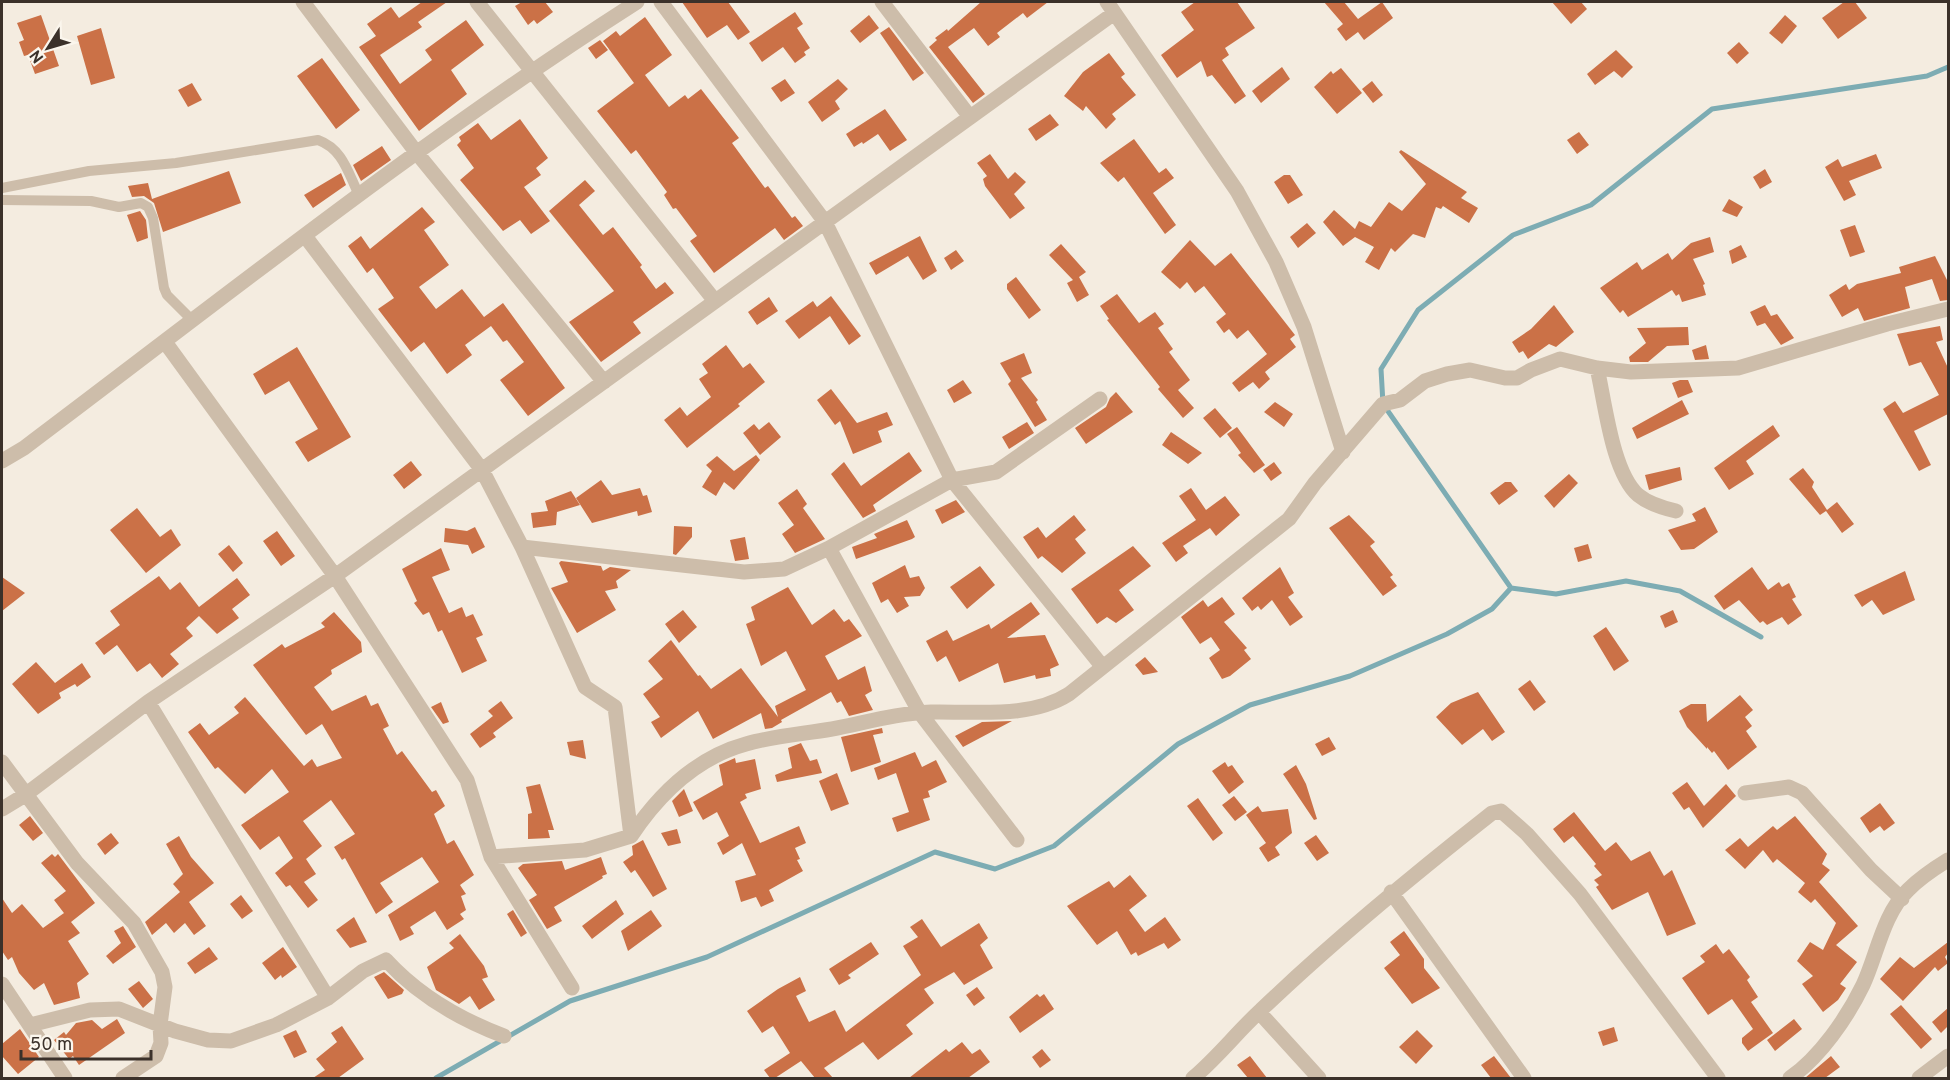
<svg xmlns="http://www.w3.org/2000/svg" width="1950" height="1080" font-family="Overpass,sans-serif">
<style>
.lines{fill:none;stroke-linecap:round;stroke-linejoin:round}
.stream{stroke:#7dacb3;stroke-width:5}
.building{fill:#cb7147}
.lane{stroke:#cdbdaa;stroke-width:10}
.street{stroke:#cdbdaa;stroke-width:15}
</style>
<rect width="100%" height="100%" fill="#f4ece0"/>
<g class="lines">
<path class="stream" d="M1511,588L1556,594L1626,581L1680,591L1761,637
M436,1078L570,1001L707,957L935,852L995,869L1054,846L1178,744L1250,705L1350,676L1447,634L1492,609L1511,588L1383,404L1381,369L1418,310L1513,235L1591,205L1712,109L1927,76L1948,67"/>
</g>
<path class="building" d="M422,2H447L418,22L422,27L380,55L400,84L432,60L425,50L466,20L484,45L451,70L467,94L419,131L359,47L376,36L367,24L391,7L399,18Z
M522,2H545L553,12L537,24L534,20L528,25L515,6Z
M682,2H728L750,32L738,40L727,25L707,38Z
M981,2H1048L1027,18L1023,13L997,33L1000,37L988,46L974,28L948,47L985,94L973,103L929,47L937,40L935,38L947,29L948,31Z
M1195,2H1237L1255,28L1225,48L1229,55L1222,60L1246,96L1235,104L1212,75L1207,77L1201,61L1177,78L1161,55L1194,30L1181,12Z
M1324,2H1344L1358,19L1382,2L1393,18L1364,40L1358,32L1346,41L1337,29L1343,24Z
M1552,2H1581L1587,9L1571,24Z
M1844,2H1855L1867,18L1838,39L1822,18Z
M795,12L803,24L797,28L810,48L804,52L806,55L795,63L783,47L762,62L749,43Z
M41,15L59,66L35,74L28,55L24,56L19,42L24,40L17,23Z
M869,15L879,28L860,43L850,31Z
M1785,15L1797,26L1782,44L1769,33Z
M645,17L672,55L645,75L669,107L685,95L688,99L701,89L739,138L732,143L765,188L768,186L792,218L795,216L803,226L784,240L775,228L714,273L690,241L697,236L676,208L673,209L664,195L667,192L636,150L631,154L597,111L634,83L603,41L616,31L620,36Z
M889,27L924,73L913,81L880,33Z
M101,28L115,78L91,85L77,36Z
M600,40L608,50L596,59L588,48Z
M1739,42L1749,53L1737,64L1727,53Z
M1616,50L1633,67L1622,78L1614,71L1595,85L1587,74Z
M1109,53L1125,74L1121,77L1136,95L1112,114L1116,119L1106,129L1086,106L1083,111L1064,96L1083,72Z
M322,58L360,110L336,129L297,76Z
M1282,67L1290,79L1261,103L1252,91Z
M1341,68L1362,93L1337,114L1314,87L1331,71L1333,74Z
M785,79L795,93L781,102L771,88Z
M838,79L848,89L835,101L840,109L822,122L808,102Z
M1372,81L1383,95L1373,103L1362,89Z
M192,83L202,100L188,107L178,90Z
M885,109L907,140L890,151L878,134L863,144L862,142L854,147L846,134Z
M1050,114L1059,125L1036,141L1028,129Z
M520,119L548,158L536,168L541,175L524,187L550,221L531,234L520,220L503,231L460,180L474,168L457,145L461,141L459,137L478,123L491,140Z
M1579,132L1589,145L1577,154L1567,140Z
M1134,139L1159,173L1166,168L1174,178L1153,193L1176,225L1165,234L1124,177L1118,182L1100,163Z
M382,146L391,160L361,181L353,165Z
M1401,150L1467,192L1461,198L1478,208L1469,223L1443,206L1441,209L1436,207L1425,238L1413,234L1395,252L1391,248L1379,270L1365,262L1374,247L1355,237L1343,246L1323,222L1334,210L1355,229L1359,221L1371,227L1389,202L1402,211L1426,184L1399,152Z
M990,154L1008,179L1015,172L1026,182L1014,194L1025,208L1010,219L985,186L983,179L987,176L977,163Z
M1876,154L1882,168L1849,181L1856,195L1844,201L1825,167L1838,159L1842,167Z
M1765,169L1772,182L1760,189L1753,177Z
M229,171L241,203L163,232L154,203L144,196L132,197L128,186L148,183L152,199Z
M341,173L346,185L313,208L304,195Z
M1284,175H1290L1303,195L1288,204L1274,182Z
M585,180L595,191L579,205L603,235L613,227L642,265L640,267L656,289L665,282L674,293L633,322L641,333L601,362L569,322L614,291L549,211Z
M1729,199L1743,207L1737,217L1722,211Z
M422,207L435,222L424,230L449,265L419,287L436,309L462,289L484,317L503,303L565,388L528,416L500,380L524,362L507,340L503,342L491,326L465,345L472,355L447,374L424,342L411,352L378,309L394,298L373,268L367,273L348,246L361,236L370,249Z
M140,211L146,220L148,238L137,242L127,215Z
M1307,223L1316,233L1298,248L1290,237Z
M1855,225L1865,252L1850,257L1840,230Z
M920,236L937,271L923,280L908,256L876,275L869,263Z
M1710,237L1714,252L1693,259L1705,284L1703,285L1706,295L1682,302L1679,294L1676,296L1672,290L1628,317L1623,310L1620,313L1600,288L1637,262L1642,270L1668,253L1672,260L1691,243Z
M1190,240L1215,266L1231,253L1295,335L1290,339L1296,347L1265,372L1270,379L1259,389L1253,382L1239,392L1232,383L1267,354L1248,330L1237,339L1229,329L1224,333L1216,322L1226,314L1204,286L1195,293L1187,282L1180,289L1161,272Z
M1061,244L1086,272L1079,277L1089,295L1077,302L1067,283L1073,280L1049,255Z
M1741,245L1747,257L1732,264L1729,251Z
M956,250L964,261L951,270L944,258Z
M1935,256L1948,282V300L1940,301L1932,279L1905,287L1910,308L1864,321L1858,308L1842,317L1829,295L1846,284L1849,290L1857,284L1901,273L1899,267Z
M1016,277L1041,310L1029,319L1007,289V284Z
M1117,294L1139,323L1155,312L1164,324L1158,328L1173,349L1169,352L1190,380L1178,390L1194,408L1183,418L1158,389L1160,387L1107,320L1109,319L1100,306Z
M831,296L861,336L849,345L830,316L799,339L785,321L813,301L817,307Z
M769,297L778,311L757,325L748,312Z
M1554,305L1574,332L1556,347L1549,344L1528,359L1523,351L1519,353L1512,342L1531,329Z
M1765,305L1771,316L1777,314L1794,338L1781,345L1765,323L1757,326L1750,312Z
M1940,326L1943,340L1936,342L1948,368V414L1914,431L1931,465L1919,471L1883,409L1895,401L1903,413L1939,395L1921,362L1909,366L1897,334Z
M1688,327L1689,345L1667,346L1648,362H1630L1629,357L1646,343L1637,328Z
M726,345L743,368L750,363L765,382L738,404L740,406L687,448L664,420L680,407L687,416L711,397L699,379L708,373L702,364Z
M1706,345L1709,359L1695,360L1692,350Z
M297,347L351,437L308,462L295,442L318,429L289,381L265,395L253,374Z
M1024,353L1032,373L1021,378L1038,400L1036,402L1047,420L1035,427L1008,384L1011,381L1000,363Z
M963,380L972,393L954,403L947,390Z
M1680,380H1688L1693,392L1678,398L1672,383Z
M831,389L857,423L887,412L893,425L878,431L882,442L853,454L840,421L835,425L817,400Z
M1116,392L1133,412L1086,444L1075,428L1106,407L1110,398Z
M1682,400L1689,414L1637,439L1632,428Z
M1275,402L1293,414L1284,427L1264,412Z
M1215,408L1232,428L1220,438L1203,418Z
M769,422L781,437L760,455L743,433L754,424L759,430Z
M1027,422L1034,433L1009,449L1002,437Z
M1773,425L1780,436L1746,461L1754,474L1729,490L1714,468Z
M1237,427L1265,465L1254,473L1238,455L1241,453L1227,434Z
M1171,432L1202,453L1188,464L1162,445Z
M909,452L922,471L873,505L876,511L863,518L831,474L844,462L861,486Z
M756,455L760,460L734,490L724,482L716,496L702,487L712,471L706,465L717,456L734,471Z
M411,461L422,475L404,489L393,475Z
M1274,462L1282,473L1271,481L1263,470Z
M1680,467L1682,480L1649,490L1645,475Z
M1803,468L1814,482L1812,487L1827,510L1837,502L1854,524L1842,533L1826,511L1820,515L1789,479Z
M1569,474L1578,483L1554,508L1544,496Z
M601,480L612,495L640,488L643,496L647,495L652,512L638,516L637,511L592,523L576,498Z
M1505,482H1511L1518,491L1499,505L1490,493Z
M1191,488L1206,510L1225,496L1240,515L1216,536L1210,528L1183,546L1188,553L1176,562L1162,543L1196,520L1179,496Z
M797,489L807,504L803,508L825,539L795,553L782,534L794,525L778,503Z
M571,491L580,505L557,512L556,525L533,528L531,513L548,511L545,501Z
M956,500L965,512L942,524L935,510Z
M1705,507L1718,532L1694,549L1681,550L1668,530L1696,521L1692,514Z
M137,508L160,537L171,529L181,545L146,573L110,530Z
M1074,515L1086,530L1075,539L1086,553L1062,573L1042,556L1038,559L1023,537L1038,527L1046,538Z
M1349,515L1375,542L1370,546L1393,575L1390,577L1397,586L1383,596L1329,528Z
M907,520L915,537L912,539L856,559L852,547L877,538L874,534Z
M674,526L692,527V537L676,555L673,554Z
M475,527L485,547L472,554L468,545L444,542L445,528L467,531Z
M277,531L295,556L281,566L263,541Z
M745,537L749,559L735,561L730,540Z
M1588,544L1592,558L1578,562L1574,548Z
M229,545L243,563L233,572L218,554Z
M1133,546L1151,566L1119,590L1134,610L1116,623L1107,617L1097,624L1071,589Z
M441,548L450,570L432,577L449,613L462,607L466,617L473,614L483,635L476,638L487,661L462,673L442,630L438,632L429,612L423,615L414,603L417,601L402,569Z
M561,561L601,566L603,571L610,567L631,570L616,581L618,588L605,591L616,610L577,633L551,588L568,582L559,563Z
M905,565L910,578L919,576L925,588L920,596L904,597L909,606L897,613L888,599L881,603L872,583Z
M980,566L995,585L967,609L950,587Z
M1280,567L1294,593L1288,597L1303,617L1290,626L1272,600L1261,610L1258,606L1252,611L1242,598Z
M1752,567L1768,590L1779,582L1782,587L1789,583L1796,597L1792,599L1802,615L1788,625L1782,617L1767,625L1763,621L1760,623L1739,600L1724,610L1714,596Z
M1905,571L1915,600L1883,615L1872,600L1862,607L1854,595Z
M159,576L170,590L180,582L199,607L237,578L250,595L232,609L239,618L217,634L199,616L186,628L193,636L170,654L179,664L162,678L150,663L137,672L117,645L104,655L95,643L120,625L110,611Z
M2,577L25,593L2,611Z
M788,587L812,625L834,609L844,622L849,619L862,636L825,656L838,680L865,666L872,691L865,695L873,710L849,716L841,701L837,703L831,692L781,720L782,722L772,728L765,729L761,713L713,739L698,711L661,738L651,722L660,717L643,694L663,679L648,661L671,640L698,676L700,675L711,689L741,668L778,717L775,706L806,690L786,651L761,666L746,624L755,620L751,607Z
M1222,597L1235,614L1224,622L1247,648L1244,650L1251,659L1230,676L1222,679L1209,658L1220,650L1211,637L1200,644L1181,617L1203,600L1208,607Z
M1031,602L1040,614L1007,638L1045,635L1059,665L1050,669L1051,676L1036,679L1035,675L1004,683L998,663L959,682L946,656L937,662L926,641L947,630L953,641L989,624L991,629Z
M683,610L697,627L679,643L665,624Z
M1673,610L1678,622L1665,628L1660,616Z
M334,612L361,642L362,652L331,670L332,674L314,687L332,711L366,695L371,706L378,703L389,726L383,729L397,755L402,751L432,792L436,790L445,806L434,814L447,844L454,840L474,875L460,885L466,894L461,896L466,910L460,914L464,919L447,930L435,911L410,927L414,934L400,941L388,915L439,882L422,857L380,883L393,902L376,914L345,858L342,860L334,847L355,834L331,800L303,821L322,846L306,859L316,874L304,882L318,900L308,908L290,885L286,887L275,873L293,858L279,836L260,850L241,825L289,792L272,769L245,794L218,767L215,769L188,732L200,723L209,735L239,713L234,707L245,697L304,766L312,759L317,767L342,758L322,724L306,735L253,665L282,644L285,648L325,627L321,623Z
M1606,627L1629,661L1614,671L1593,636Z
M1145,657L1158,672L1143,675L1135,665Z
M36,662L55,683L82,663L91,677L77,687L75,684L59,693L61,698L38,714L12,684Z
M1530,680L1546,702L1534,711L1518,689Z
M1478,692L1505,732L1492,741L1483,729L1462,745L1436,717L1451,703Z
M1740,695L1753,710L1745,717L1752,726L1746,731L1757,747L1728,770L1714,751L1712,753L1707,747V749L1687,727L1679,711L1691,704H1706L1707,722Z
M501,701L513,718L493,733L496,737L480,748L470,734L493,716L488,711Z
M441,702L449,722L443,724L431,707Z
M1012,721L963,747L955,736L982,722Z
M882,728L883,733L873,735L881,762L851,772L841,737Z
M1329,737L1336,749L1322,756L1315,744Z
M583,740L586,759L570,755L567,742Z
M801,743L810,761L817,759L822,773L777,782L775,775L792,768L788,748Z
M915,752L922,767L936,760L947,782L928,791L930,797L923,799L930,820L897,832L892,818L909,812L896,773L878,780L874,768Z
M735,758L736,763L755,759L761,789L745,794L747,798L740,802L760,843L799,826L806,843L795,848L800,859L797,860L803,871L769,890L774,901L761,907L756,897L741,902L735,881L756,875L742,843L723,855L717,843L729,836L717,812L703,820L693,802L723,785L719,765Z
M1225,762L1228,767L1232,765L1244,782L1229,794L1212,771Z
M1296,765L1306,784L1317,819L1314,820L1283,774Z
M837,773L849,804L831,811L819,781Z
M1687,782L1704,806L1726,784L1736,796L1703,828L1689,807L1684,810L1672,793Z
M540,784L554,830H548L550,838L528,839V814L532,813L526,787Z
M684,789L693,811L679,817L672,801Z
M1234,796L1247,812L1235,821L1222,805Z
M1198,798L1223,833L1213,841L1187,806Z
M1880,803L1895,823L1884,831L1880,826L1870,833L1860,818Z
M1258,806L1262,812L1288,809L1292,833L1275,847L1280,855L1268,862L1259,848L1266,843L1246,815Z
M1574,812L1605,851L1616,842L1631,861L1650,851L1664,876L1672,870L1696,924L1667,936L1648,892L1612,910L1596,887L1599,885L1594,880L1602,875L1594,866L1596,864L1573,836L1564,843L1553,829Z
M30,816L43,833L33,841L19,825Z
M1795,816L1827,854L1822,864L1830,870L1819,882L1858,926L1836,945L1857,962L1840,984L1846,988L1838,1000L1823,1012L1802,984L1813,976L1797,961L1810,942L1823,950L1836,923L1815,899L1811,903L1798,892L1805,883L1777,859L1773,863L1763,850L1745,869L1725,850L1740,838L1748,847L1773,826L1777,830Z
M677,829L681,843L668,846L661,833Z
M111,833L119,843L105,855L97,844Z
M1316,835L1329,853L1317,861L1304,843Z
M179,836L191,857L214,883L189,902L206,926L194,935L185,923L174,933L166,923L152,935L145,922L180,892L173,884L183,874L166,844Z
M643,840L667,889L653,897L635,870L631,873L623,862L633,855L632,846Z
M52,854L55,857L58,854L95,903L71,922L80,933L68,941L89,974L77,983L80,998L54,1005L44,983L34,990L19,973L12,957L8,960L2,951V898L12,913L22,904L43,928L64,913L67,917L54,900L66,891L41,863Z
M601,857L607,874L602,876L603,878L554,907L562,921L547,929L529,900L537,895L518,868L523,864L562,861L565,870Z
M1130,875L1147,896L1129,910L1145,932L1165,917L1181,940L1168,949L1164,943L1138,956L1136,952L1131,955L1117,931L1097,945L1067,906L1109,881L1114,888Z
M241,895L253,911L242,919L230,904Z
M616,900L624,914L592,939L582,926Z
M513,910L527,933L521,937L507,914Z
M651,910L662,926L628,951L621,931Z
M354,917L367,942L350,948L336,930Z
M922,919L941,947L979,923L988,938L980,945L993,968L964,985L954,972L924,989L934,1003L906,1025L913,1034L878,1060L863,1042L824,1068L833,1078H815L801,1061L775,1078H770L764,1070L790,1053L773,1026L762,1033L747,1011L778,989L800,977L806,991L796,996L809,1022L835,1010L846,1032L921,975L903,946L918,937L910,927Z
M123,926L136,947L113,964L106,956L121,943L114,931Z
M1404,931L1424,959V968L1440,988L1412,1004L1384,968L1400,955L1390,942Z
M460,934L484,966L488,977L482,979L495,1000L479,1010L470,996L459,1004L436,990L427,967L454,948L449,943Z
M871,942L879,954L848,975L851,978L839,985L829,969Z
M1948,942V953L1945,957L1948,963L1938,971L1935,967L1903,1001L1880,979L1900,957L1914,968Z
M1716,944L1723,954L1729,949L1750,977L1747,980L1758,997L1751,1002L1773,1033L1748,1051L1742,1043V1038L1753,1029L1732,999L1708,1015L1682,978L1705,962L1700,956Z
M209,947L218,959L195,974L187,963Z
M283,947L297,967L282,978L281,975L275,980L262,963Z
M384,972L404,990L402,994L388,999L374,977Z
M139,981L153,999L143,1008L128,989Z
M977,987L985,998L974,1006L966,995Z
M1037,994L1040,997L1044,994L1054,1009L1020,1033L1009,1017Z
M1901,1005L1932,1039L1921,1049L1890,1014Z
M1948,1008V1026L1941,1033L1932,1022Z
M117,1019L125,1033L79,1065L73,1056L69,1059L54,1040L64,1032L66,1035L76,1023L92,1020L102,1029Z
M1794,1019L1802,1029L1775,1051L1767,1040Z
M342,1026L364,1059L338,1078H313L325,1070L316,1059L337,1042L331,1033Z
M1614,1027L1618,1041L1603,1046L1598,1032Z
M20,1029L39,1057L18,1074L2,1056V1044Z
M296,1030L307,1052L294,1058L283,1036Z
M1417,1030L1433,1046L1416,1064L1399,1047Z
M962,1042L972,1054L980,1049L990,1062L968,1078H909L946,1049L949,1052Z
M1042,1049L1051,1060L1040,1068L1032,1057Z
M1250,1056L1267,1078H1248L1237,1065Z
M1494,1056L1511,1078H1491L1481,1065Z
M1831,1056L1840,1067L1825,1078H1805Z"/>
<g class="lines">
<path class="lane" d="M2,188L89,171L176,163L318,140C343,149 348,173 359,195
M2,200L91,201L119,207L141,203L148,207L153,218L164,288L167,295L193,321"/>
<path class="street" d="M303,2L416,152L604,382
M477,2L715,301
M661,2L825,222L952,480L1102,666
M882,2L970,117
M1107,2L1237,191L1276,262L1304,327L1343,452
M305,236L482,470L522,547L585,687L615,707L631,836
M165,342L335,576L467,780L491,857L572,988
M1597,368C1605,402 1612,472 1638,495C1649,504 1663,508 1676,511
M2,461L24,448C226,296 424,138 637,2
M522,547L744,572L784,569L829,548L952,480L996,472L1100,399
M829,548L920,713L1017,840
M148,702L328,998
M2,762L77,863L134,923L162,972L165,987L160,1025L161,1043L156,1056L123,1078
M1745,793L1789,787L1802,793L1871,870L1902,899
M2,809L25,795L148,702L335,576L1113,14
M491,857L585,850L631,836C659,794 695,758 746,744C773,736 803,734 832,729C864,723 898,713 931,712C976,711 1030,719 1069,694L1289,519L1315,483L1383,404L1400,400L1425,381L1447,374L1470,370L1505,378H1517L1531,370L1560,359L1597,368L1631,372L1738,368L1887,324L1948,309
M1391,892L1524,1078
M2,984L65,1078
M1259,1012L1319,1078
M30,1025L90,1010L119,1009L175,1031L208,1040L231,1041L276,1025L328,998L363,971L386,960C418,995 459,1019 504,1036
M1193,1078C1218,1057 1237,1032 1261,1010C1334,940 1412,876 1492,813L1501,811L1527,834L1580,894L1718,1078
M1790,1078C1820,1057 1847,1018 1863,985C1877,955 1883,914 1908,890C1919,879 1935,868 1948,860
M1919,1078L1948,1056"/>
</g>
<rect width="1950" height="1080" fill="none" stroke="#3b312a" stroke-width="6"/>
<g transform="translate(48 48) rotate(233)" stroke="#fbf6ed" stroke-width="4.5" paint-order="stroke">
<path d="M0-4.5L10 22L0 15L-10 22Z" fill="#3b312a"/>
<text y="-9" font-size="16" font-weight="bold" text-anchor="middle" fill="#3b312a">N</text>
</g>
<path d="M21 1050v9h130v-9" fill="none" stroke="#3b312a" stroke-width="3"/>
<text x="30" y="1050" font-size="18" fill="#3b312a" stroke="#fbf6ed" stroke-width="4.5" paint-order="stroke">50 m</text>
</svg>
